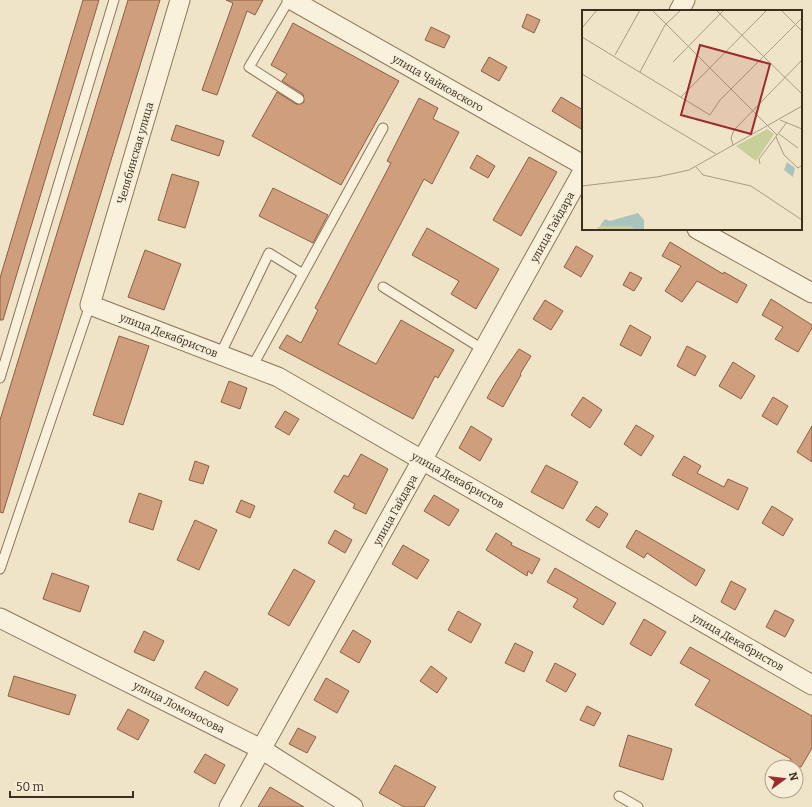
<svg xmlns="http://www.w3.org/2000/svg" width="812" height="807" font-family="Bitter,serif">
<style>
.building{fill:#cf9f7d;stroke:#8d5f41}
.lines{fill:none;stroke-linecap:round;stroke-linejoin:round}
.service-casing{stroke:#8d765c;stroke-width:11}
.minor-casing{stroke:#8d765c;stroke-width:21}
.service{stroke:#faf1dc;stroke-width:9}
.minor{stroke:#faf1dc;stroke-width:19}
.labels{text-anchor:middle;stroke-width:3;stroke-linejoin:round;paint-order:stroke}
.street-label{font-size:11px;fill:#3d2e20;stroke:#f7eed8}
.inset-road{fill:none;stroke:#a89b85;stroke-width:1}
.view{fill:#9e2a2b;fill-opacity:0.15;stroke:#9e2a2b;stroke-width:2}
.inset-edge{fill:none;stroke:#3d2e20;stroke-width:2}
</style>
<rect width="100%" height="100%" fill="#f0e4c8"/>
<path class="building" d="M83,0H99L3,320H0V278Z
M128,0H160L3,513L0,512V420Z
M226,0H263L255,15L247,11L217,95L202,90L233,3Z
M527,14L540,20L534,33L522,27Z
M293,23L399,81L341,185L252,136L277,92L296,104H301L304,102L303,94L282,81L287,74L271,65Z
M431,27L450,36L444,48L425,40Z
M489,57L507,67L499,81L481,71Z
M561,97L583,110V130L552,111Z
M419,98L438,108L433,119L459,132L432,184L424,179L338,344L376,364L401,320L454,350L438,378L435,376L413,419L279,348L287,335L301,343L318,310L315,308L391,163L387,161Z
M176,125L224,141L219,156L171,140Z
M477,155L495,166L488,178L470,168Z
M529,157L557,172L521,236L493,220Z
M172,174L199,182L185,228L158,220Z
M273,188L328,215L313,243L259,216Z
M427,228L499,269L476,309L451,294L459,281L412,255Z
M670,242L723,274L724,272L747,285L737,303L697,281L682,302L665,291L681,266L662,256Z
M576,246L593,256L581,277L564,267Z
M145,250L181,264L164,310L128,297Z
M630,272L642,278L634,291L623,285Z
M771,299L812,325V328L798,352L775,339L783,327L762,315Z
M545,300L563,311L551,330L533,319Z
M630,325L651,337L641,356L620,345Z
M119,336L149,346L123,425L93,415Z
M687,346L706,356L695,376L677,366Z
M519,349L531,356L520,374L521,375L503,407L487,398L496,382Z
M733,362L755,376L741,399L719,386Z
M229,381L247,388L240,409L221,402Z
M583,397L602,410L590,428L571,415Z
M773,397L788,406L777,425L762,416Z
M285,411L299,419L289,435L275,427Z
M636,425L654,436L641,456L624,444Z
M471,426L492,439L480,461L459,448Z
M812,426V462L797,452Z
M361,454L388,469L366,514L353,508L355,504L334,492L344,475L348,477Z
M684,456L701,466L697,473L724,487L728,479L748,488L738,510L672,475Z
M195,461L209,466L203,484L189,480Z
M546,465L578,482L563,509L531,492Z
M139,493L162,501L153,530L129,522Z
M434,495L459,510L449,526L424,511Z
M241,500L255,506L250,518L236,512Z
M596,506L608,514L599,528L586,520Z
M772,506L793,519L783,536L762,523Z
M195,520L217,530L199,570L177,560Z
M335,530L352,540L345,553L328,543Z
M636,530L705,570L696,586L647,553L644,558L626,547Z
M496,533L512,543L511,545L540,559L532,574L528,571L527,576L486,550Z
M403,545L429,560L417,579L392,564Z
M555,568L616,603L603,625L573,607L578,599L547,582Z
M294,569L315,581L289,626L268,614Z
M52,573L89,586L80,612L43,599Z
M731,581L746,589L735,610L721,602Z
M775,610L794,620L785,637L766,627Z
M458,611L481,624L471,643L448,630Z
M644,619L666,632L651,656L630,644Z
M353,630L371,641L359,663L340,652Z
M144,631L164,641L154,661L134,652Z
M515,643L533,652L524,672L505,663Z
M690,647L812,716V748L801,767H787L791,759L695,705L710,680L680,663Z
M555,663L576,674L566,692L546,681Z
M431,666L447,678L437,693L420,681Z
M205,671L238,689L228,706L195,688Z
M14,676L76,695L69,715L8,696Z
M326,678L349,691L337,713L314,700Z
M587,706L601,713L594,726L580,720Z
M128,709L149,720L138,740L117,729Z
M298,728L316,737L307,753L289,744Z
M628,735L672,749L663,780L619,766Z
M205,754L225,765L215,784L194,772Z
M395,765L436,787L424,807H404L379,793Z
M270,787L304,807H258Z"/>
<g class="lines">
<defs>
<path id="service" d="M289,0L249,67L299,99
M383,287L484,350
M220,355L269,253L303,274
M252,367L383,128
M0,378L114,0
M0,569L90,305
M619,796L638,807"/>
<path id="minor" d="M180,0L90,305L278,377L812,685
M292,0L583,165
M679,11L685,0
M697,229L812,293
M0,618L261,749L353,807
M229,807L583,171"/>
</defs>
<use href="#service" class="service-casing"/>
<use href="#minor" class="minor-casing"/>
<use href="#service" class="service"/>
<use href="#minor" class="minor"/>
</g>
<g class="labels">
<g class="street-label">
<text transform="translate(438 83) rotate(30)" y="4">улица Чайковского</text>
<text transform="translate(135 153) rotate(-74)" y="4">Челябинская улица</text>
<text transform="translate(552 227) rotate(-61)" y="4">улица Гайдара</text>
<text transform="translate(169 335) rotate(21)" y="4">улица Декабристов</text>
<text transform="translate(458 480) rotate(29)" y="4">улица Декабристов</text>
<text transform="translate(395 510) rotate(-61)" y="4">улица Гайдара</text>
<text transform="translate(738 642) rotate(30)" y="4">улица Декабристов</text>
<text transform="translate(179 707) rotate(27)" y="4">улица Ломоносова</text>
</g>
</g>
<g transform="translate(582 10)">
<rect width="220" height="220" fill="#f0e4c8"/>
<path d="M185,119L192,124L174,151L154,136ZM18,216H48L53,220H13Z" fill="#c9cf9b"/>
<path d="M205,152L213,158L211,167L202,160ZM56,203L62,210V220H53L48,216H18L23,209L28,211Z" fill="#a9c4bc"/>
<path class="inset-road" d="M70,0L195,125M134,0L220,84M199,0L220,21M0,18L15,0M0,27L128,105L138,90L220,8M33,45L58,0M91,52L142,0M58,62L83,15L99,0M0,64L134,144M99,87L185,0M198,110L220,119M197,124L216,138M194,127L202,145L216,158L219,156M151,135L149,128L152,120L220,50M178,154L177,149L205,112M114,157L121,165L169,176L220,210M0,176L75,167L107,160L220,96"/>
<path class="view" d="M118,35L188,54L169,124L99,105Z"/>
<rect width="220" height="220" class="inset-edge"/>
</g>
<g transform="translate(784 779) rotate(75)"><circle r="19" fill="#f7eed8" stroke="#ada18e"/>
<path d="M0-3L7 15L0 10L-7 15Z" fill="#9e2a2b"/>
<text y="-6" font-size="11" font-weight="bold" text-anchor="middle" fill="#3d2e20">N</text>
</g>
<path d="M10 791v6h123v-6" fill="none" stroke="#3d2e20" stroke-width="2"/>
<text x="16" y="791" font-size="12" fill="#3d2e20" stroke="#f7eed8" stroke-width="3" paint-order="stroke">50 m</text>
</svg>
